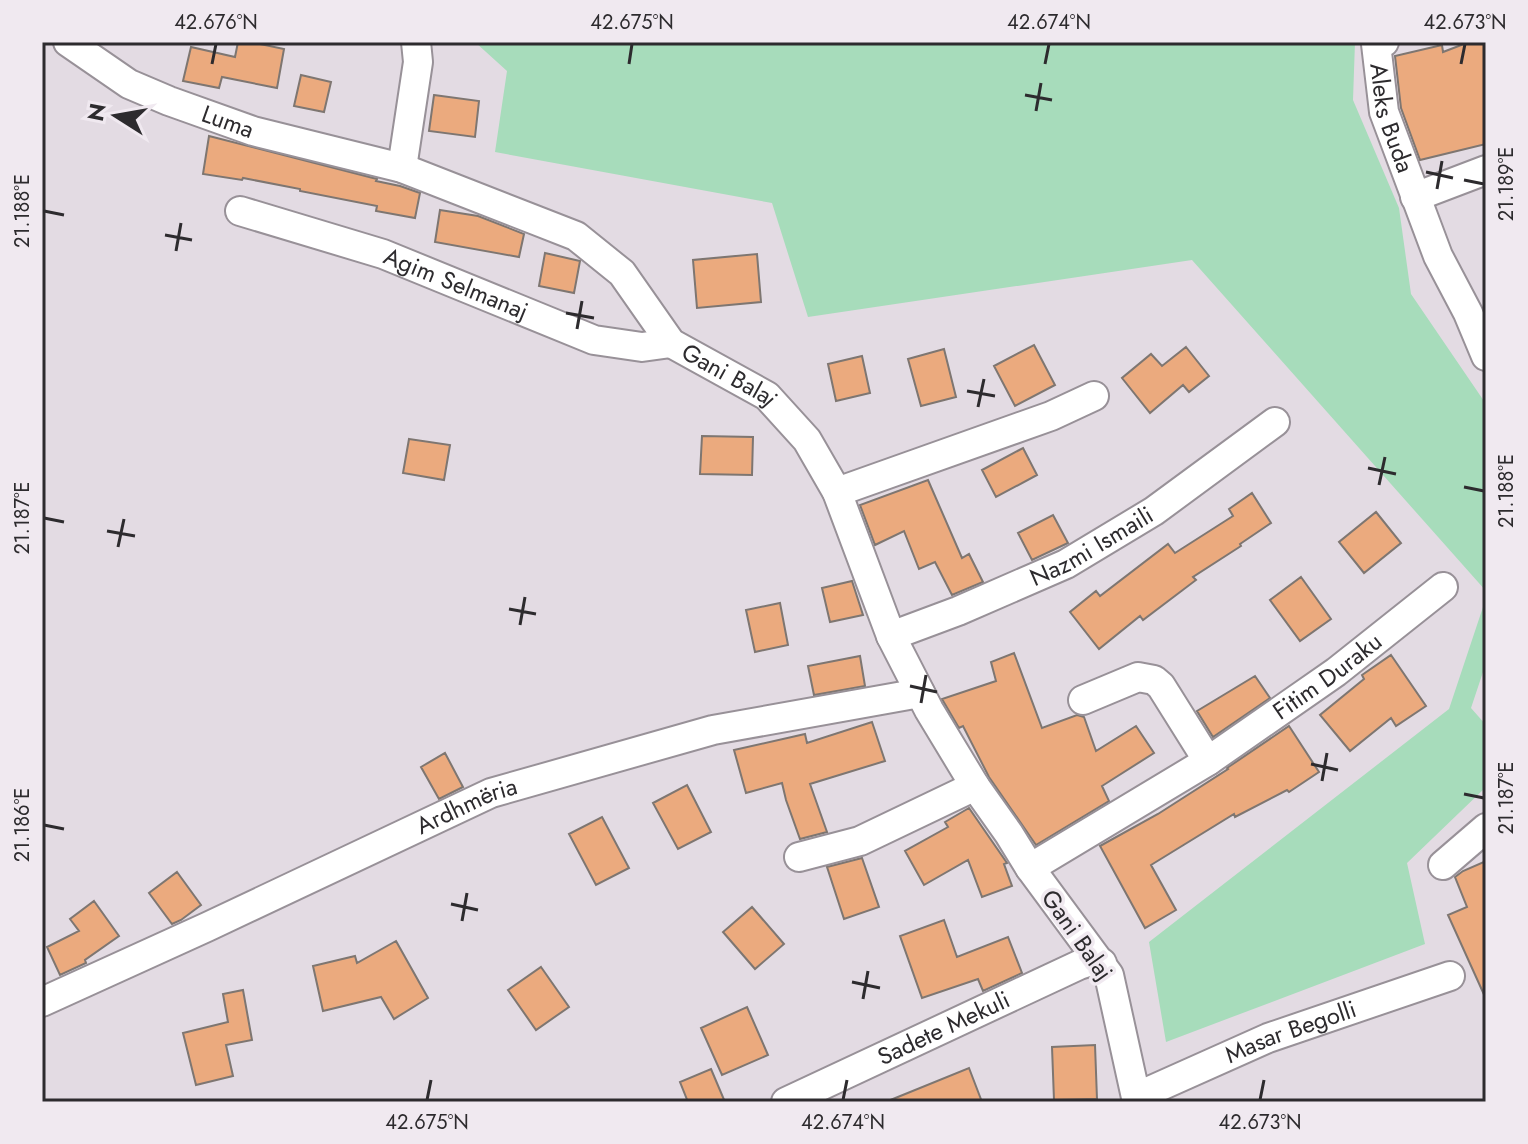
<svg xmlns="http://www.w3.org/2000/svg" width="1528" height="1144" font-family="Jost,sans-serif">
<style>
.green{fill:#a7dcbb}
.building{fill:#ebaa7e;stroke:#7e7671;stroke-width:2}
.lines{fill:none;stroke-linecap:round;stroke-linejoin:round}
.minor-casing{stroke:#989198;stroke-width:32}
.minor{stroke:#fff;stroke-width:28}
.ticks{fill:none;stroke:#2d2b2e;stroke-width:3}
.labels{text-anchor:middle;stroke-width:7;stroke-linejoin:round;paint-order:stroke}
.street-label{font-size:24px;fill:#2d2b2e;stroke:#f0e9f0}
.neatline{fill:none;stroke:#2d2b2e;stroke-width:3}
.ticks-label{font-size:20px;text-anchor:middle;fill:#2d2b2e}
</style>
<rect width="100%" height="100%" fill="#e3dbe3"/>
<path class="green" d="M475,42H1355L1353,100L1399,208L1411,294L1486,404V591L1192,260L808,317L772,203L495,152L507,71Z
M1486,598V663L1471,708L1486,725V787L1407,863L1425,944L1166,1042L1149,942L1449,709Z"/>
<path class="building" d="M238,42H250L284,49L277,88L222,77L219,88L183,81L191,47L235,57Z
M1469,42H1486V144L1420,160L1401,108L1395,56L1442,45L1443,52Z
M301,75L331,82L324,112L294,106Z
M434,95L479,101L475,137L429,131Z
M209,136L377,179L376,181L400,186L420,193L415,218L376,211L377,206L300,191V189L243,178L242,180L203,174Z
M440,210L478,216L524,234L519,257L435,242Z
M545,253L580,261L574,293L539,286Z
M757,254L761,302L697,308L693,260Z
M1034,345L1055,385L1015,406L994,366Z
M1186,347L1209,376L1189,392L1183,385L1150,413L1122,378L1151,354L1162,366Z
M944,349L956,397L921,406L908,359Z
M862,356L870,393L836,401L828,364Z
M702,436L753,437L752,475L700,474Z
M409,439L450,445L444,480L403,473Z
M1023,448L1037,475L996,497L982,470Z
M928,480L962,558L969,554L983,582L952,595L935,562L919,569L904,531L875,545L860,505Z
M1252,493L1271,523L1240,544L1241,546L1193,577L1196,580L1143,620L1140,616L1099,649L1070,612L1096,591L1100,596L1168,544L1175,553L1233,516L1229,509Z
M1376,512L1401,543L1364,573L1339,542Z
M1053,515L1068,543L1032,560L1018,533Z
M1301,577L1331,619L1300,641L1270,600Z
M852,581L863,615L830,622L822,588Z
M780,603L788,645L755,652L746,610Z
M1014,653L1042,728L1077,715L1084,717L1096,751L1136,726L1154,753L1102,786L1109,801L1036,845L989,777L963,726L959,728L942,699L996,681L991,662Z
M1391,655L1426,706L1396,726L1391,718L1350,751L1320,715L1364,679L1362,675Z
M860,656L865,686L814,695L808,666Z
M1255,676L1270,698L1213,737L1197,711Z
M872,722L885,761L810,784L827,832L800,839L786,800L782,783L746,793L734,750L805,734L807,743Z
M1289,726L1319,772L1289,792L1287,790L1235,817L1234,814L1151,865L1176,910L1145,928L1100,846L1158,814L1228,769L1227,768Z
M445,753L463,787L439,799L421,767Z
M687,785L711,832L678,849L653,803Z
M969,808L1007,863L1004,864L1012,886L982,897L968,860L924,885L905,851L948,827L945,822Z
M602,817L629,868L596,885L569,834Z
M862,858L879,907L844,919L827,867Z
M1486,861V999L1448,915L1467,907L1455,877L1463,871Z
M177,872L201,905L181,920L172,924L149,893Z
M94,901L119,936L85,960L86,963L60,975L47,947L79,931L70,919Z
M752,907L784,944L755,969L723,932Z
M944,920L957,957L1008,937L1022,973L983,991L978,979L922,998L900,936Z
M396,941L428,998L394,1019L381,997L323,1011L313,966L355,956L357,963Z
M541,967L569,1007L536,1030L508,990Z
M243,990L252,1040L226,1045L233,1076L196,1085L183,1033L228,1022L223,994Z
M747,1007L768,1055L722,1075L701,1028Z
M1095,1045L1097,1099L1054,1100L1052,1047Z
M969,1068L982,1102H888V1101Z
M711,1069L725,1102H688L680,1082Z"/>
<g class="lines">
<defs>
<g id="minor">
<path id="s1" d="M68,42L129,84L169,101L253,131L402,168L576,236L622,273L671,343L767,396L807,440L837,492L891,636L929,710L975,786L1009,834L1030,868L1109,975L1137,1102"/>
<path id="s2" d="M1384,42L1376,44L1384,112L1438,256L1468,313L1486,356"/>
<path d="M402,168L418,62L416,42"/>
<path d="M1415,197L1486,170"/>
<path id="s3" d="M240,211L383,254L594,340L642,347L671,343"/>
<path d="M837,492L1051,416L1094,396"/>
<path id="s4" d="M891,636L958,611L1066,564L1154,511L1275,422"/>
<path d="M1083,700L1138,677L1154,680L1161,686L1208,761"/>
<path d="M799,857L860,841L975,786"/>
<path d="M1443,865L1486,828"/>
<path id="s5" d="M1030,868L1208,761L1336,672L1443,587"/>
<path id="s6" d="M42,1002L207,927L491,793L713,730L920,693"/>
<path id="s7" d="M1136,1097L1268,1038L1450,976"/>
<path id="s8" d="M786,1102L1079,965L1091,961L1102,963"/>
</g>
</defs>
<use href="#minor" class="minor-casing"/>
<use href="#minor" class="minor"/>
</g>
<path class="ticks" d="M212,64L216,44M629,64L632,44M1045,64L1049,44M1461,64L1465,44M1025,95L1052,100M1036,111L1041,83M1426,172L1453,178M1464,180L1484,184M1437,189L1442,161M44,211L64,215M165,235L192,240M176,251L181,223M566,313L594,318M577,329L582,301M967,391L995,396M978,407L984,379M1368,468L1396,474M1379,485L1385,457M1464,487L1484,491M44,518L64,522M107,531L135,536M118,547L124,519M509,609L536,614M520,625L525,597M910,686L937,692M921,703L926,675M1311,764L1338,770M1322,781L1327,753M1464,794L1484,798M44,825L64,829M451,904L478,910M462,921L467,893M852,982L880,988M863,999L868,971M427,1100L431,1080M843,1100L847,1080M1260,1100L1264,1080"/>
<g class="labels">
<g class="street-label">
<text dy="8" stroke="none"><textPath href="#s2" startOffset="84">Aleks Buda</textPath></text>
<text dy="8" stroke="none"><textPath href="#s1" startOffset="180">Luma</textPath></text>
<text dy="8" stroke="none"><textPath href="#s3" startOffset="228">Agim Selmanaj</textPath></text>
<text dy="8" stroke="none"><textPath href="#s1" startOffset="758">Gani Balaj</textPath></text>
<text dy="8" stroke="none"><textPath href="#s4" startOffset="220">Nazmi Ismaili</textPath></text>
<text dy="8" stroke="none"><textPath href="#s5" startOffset="354">Fitim Duraku</textPath></text>
<text dy="8" stroke="none"><textPath href="#s6" startOffset="468">Ardhmëria</textPath></text>
<text transform="translate(1077 935) rotate(55)" y="8">Gani Balaj</text>
<text dy="8" stroke="none"><textPath href="#s8" startOffset="174">Sadete Mekuli</textPath></text>
<text dy="8" stroke="none"><textPath href="#s7" startOffset="168">Masar Begolli</textPath></text>
</g>
</g>
<rect width="1528" height="1144" fill="none" stroke="#f0e9f0" stroke-width="88"/>
<g transform="translate(116 116) rotate(281)" stroke="#f0e9f0" stroke-width="6" paint-order="stroke">
<path d="M0-6L14 30L0 20L-14 30Z" fill="#2d2b2e"/>
<text y="-12" font-size="22" font-weight="bold" text-anchor="middle" fill="#2d2b2e">N</text>
</g>
<rect x="44" y="44" width="1440" height="1056" class="neatline"/>
<g class="ticks-label">
<text x="216" y="29">42.676°N</text>
<text x="632" y="29">42.675°N</text>
<text x="1049" y="29">42.674°N</text>
<text x="1465" y="29">42.673°N</text>
<text transform="translate(1506 184) rotate(-90)" y="7">21.189°E</text>
<text transform="translate(22 211) rotate(-90)" y="7">21.188°E</text>
<text transform="translate(1506 491) rotate(-90)" y="7">21.188°E</text>
<text transform="translate(22 518) rotate(-90)" y="7">21.187°E</text>
<text transform="translate(1506 798) rotate(-90)" y="7">21.187°E</text>
<text transform="translate(22 825) rotate(-90)" y="7">21.186°E</text>
<text x="427" y="1129">42.675°N</text>
<text x="843" y="1129">42.674°N</text>
<text x="1260" y="1129">42.673°N</text>
</g>
</svg>
